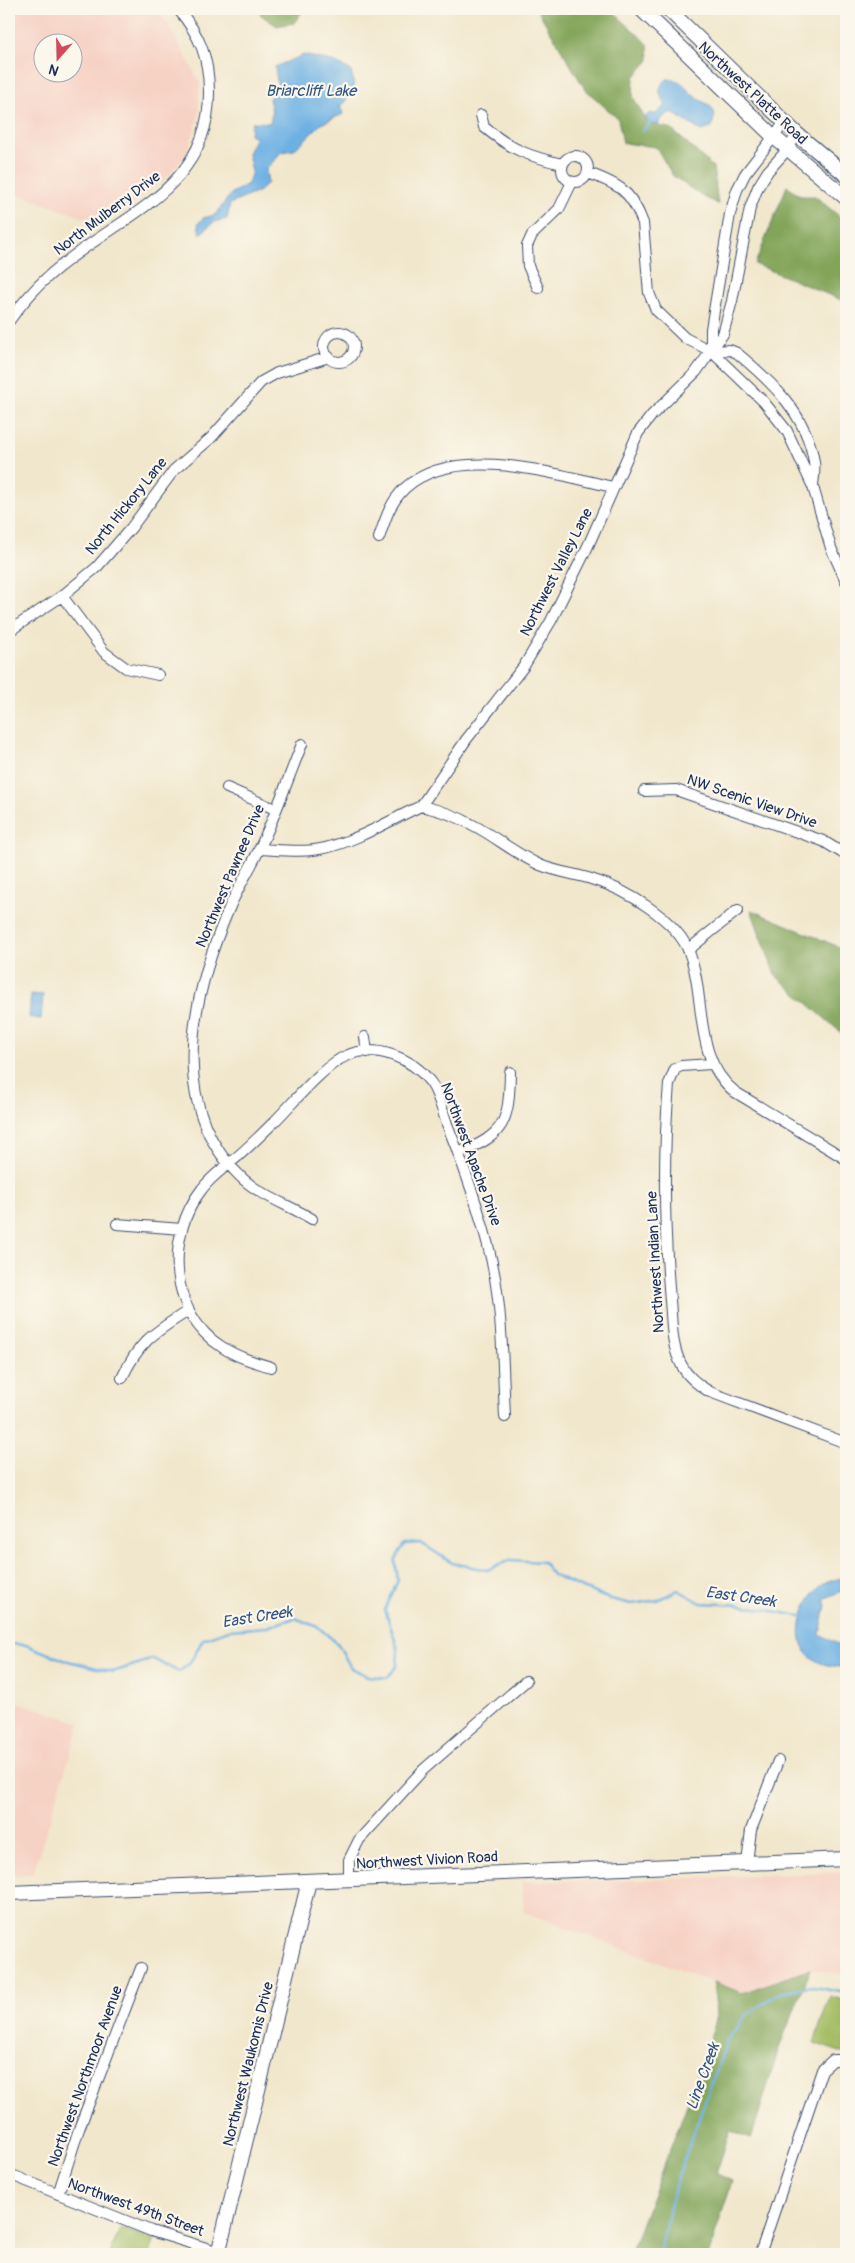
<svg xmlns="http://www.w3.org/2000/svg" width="855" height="2263" font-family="Pangolin,sans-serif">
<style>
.built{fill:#f6d2c4;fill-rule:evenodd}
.green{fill:#a4be65;stroke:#607662}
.forest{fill:#83a55a;stroke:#4f6a5c}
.water{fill:#6db1e3;stroke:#4470a0}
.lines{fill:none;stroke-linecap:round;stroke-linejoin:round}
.stream{stroke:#6db1e3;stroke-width:2.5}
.street-casing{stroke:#3b4b6e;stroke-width:12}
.secondary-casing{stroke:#3b4b6e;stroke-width:16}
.street{stroke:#fff;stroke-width:10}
.secondary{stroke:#fff;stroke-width:14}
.labels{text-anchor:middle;stroke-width:4.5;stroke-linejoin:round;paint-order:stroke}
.street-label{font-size:15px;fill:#1b2f5e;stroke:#fbf7ec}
.water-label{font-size:16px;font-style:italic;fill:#345686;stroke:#fbf7ec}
</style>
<rect width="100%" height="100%" fill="#fbf7ec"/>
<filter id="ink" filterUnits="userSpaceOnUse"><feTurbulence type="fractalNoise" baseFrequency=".02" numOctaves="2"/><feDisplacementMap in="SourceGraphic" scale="10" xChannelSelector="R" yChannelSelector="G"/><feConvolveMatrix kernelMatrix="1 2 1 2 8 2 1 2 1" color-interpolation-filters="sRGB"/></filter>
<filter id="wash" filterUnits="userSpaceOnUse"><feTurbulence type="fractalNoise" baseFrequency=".0096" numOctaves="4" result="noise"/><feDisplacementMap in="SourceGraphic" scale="20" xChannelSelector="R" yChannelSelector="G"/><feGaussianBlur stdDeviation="1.12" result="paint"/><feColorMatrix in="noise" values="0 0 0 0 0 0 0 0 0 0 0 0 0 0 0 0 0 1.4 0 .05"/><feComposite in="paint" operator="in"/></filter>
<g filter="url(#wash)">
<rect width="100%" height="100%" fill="#f1e7cc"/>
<path class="built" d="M9,9H154L167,22L200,83L198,118L187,154L164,180L134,202L95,222L9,191ZM42,42H72V72H42Z
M9,1699L80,1723L33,1874L9,1876Z
M846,1872V1975L811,1969L742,1993L524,1912L522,1882L642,1880Z"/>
<path class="green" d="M830,1996L846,2001V2054L814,2043Z
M120,2228L155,2240L149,2254H110Z"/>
<path class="forest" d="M259,9H304L294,23L277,26L261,15Z
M537,9H610L648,44L649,60L634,77L633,97L646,120L653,125L670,128L713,167L718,204L700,195L673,176L656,147L623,143L618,119L585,89Z
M787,186L801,196H815L846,222V302L755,264Z
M751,910L839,947L846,952V1037L775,975Z
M811,1969L780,2045L751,2139L730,2131L716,2174L732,2181L709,2254H630L704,2060L716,2019L714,1982L742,1993Z"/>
<path class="water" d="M303,55L332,61L350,70C357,87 354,94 340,106L343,114L321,124L294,150L281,152L266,170L268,183L258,192L230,204L227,219L214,222L200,234L198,224L203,218L215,215L232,193L248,184L252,171L248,153L256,137L250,134L252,122L270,123L272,112L269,98L278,89L275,67Z
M668,79C684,79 684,88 694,96C703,103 712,103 715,115L711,128L701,131L671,112L662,118L658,125H653L646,120V116L649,113L656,114L666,105C660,96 655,87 668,79Z
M31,994L43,995L41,1019L29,1017Z
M846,1577V1589L824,1599L826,1606L820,1634L846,1649V1669C833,1664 823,1668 810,1656C790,1640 804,1596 824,1584C830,1580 839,1579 846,1577Z"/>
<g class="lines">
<path class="stream" d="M642,131L650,123
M9,1644L26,1645L64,1660L113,1672L153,1659L179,1672L190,1663L203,1639L229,1630L267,1627L295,1618L318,1627L338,1644L351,1668L368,1676L387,1678L397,1666L398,1649L385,1610L398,1580L395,1561L404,1544L421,1543L452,1563L487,1570L510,1560L543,1562L554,1576L607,1598L631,1604L658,1600L678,1590L701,1603L740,1605L805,1617
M659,2254L677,2179L727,2041L746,2015L777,1994L808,1986L846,1993"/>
</g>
</g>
<g filter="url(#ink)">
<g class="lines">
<defs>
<path id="street" d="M481,115L484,127C512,150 528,156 562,164
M562 169a13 13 0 1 1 26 0a13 13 0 1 1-26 0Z
M588,173C618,184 631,190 643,223L649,293L656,310L685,338L711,351L764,402L787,431L813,487L831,548L846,581
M538,288L528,266L527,246L532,235L559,209L572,182
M9,321C25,299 45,277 67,261C129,212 210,185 209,92C209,58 200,35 178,9
M324 347a15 15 0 1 1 30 0a15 15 0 1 1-30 0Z
M711,351V329L730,214L737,190L745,174L785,122
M711,351L730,350L737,353C772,382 807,415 814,462C815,469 814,478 813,485
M379,538C385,520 390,502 405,488C454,443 556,474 613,487
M62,596L104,652L126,668L158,675
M9,631L62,596L97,567L131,528L174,470L211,438L261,382L277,373L329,357
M302,744C288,779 275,816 259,850C250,868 240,885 231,904C193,991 163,1106 243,1179C263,1197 289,1205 312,1219
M227,788L275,809
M644,791L676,790L823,841L846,855
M421,806L466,740L524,666L551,621L588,546L638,433L652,415L696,372L723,334L732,301L750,208L758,187L768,171L788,149L797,134
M259,849C281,850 304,853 325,848C359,840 390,820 421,806C439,810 455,815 471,824C495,836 515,854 540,865C557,872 576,874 594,880C625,889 677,920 689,952C707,999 692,1057 735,1092L846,1159
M688,950L738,910
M365,1037L367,1052
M711,1064L681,1066L675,1069L669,1084C663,1156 664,1229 670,1300C672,1321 671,1345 681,1364C687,1377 698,1385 710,1392L846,1443
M458,1153C506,1135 509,1121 510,1072
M117,1224L182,1229
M271,1367C254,1362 237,1357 222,1347C169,1314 165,1236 202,1189C210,1178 220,1171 231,1162C246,1150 261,1135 275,1121C293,1103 324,1065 346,1056C375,1043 413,1058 431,1083C439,1095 442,1110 447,1124C467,1174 490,1237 497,1291C503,1332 503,1375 505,1417
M122,1378C139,1341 154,1333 188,1311
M747,1863L751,1830L778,1761
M349,1880V1860L359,1840L423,1770L526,1681
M9,2174L151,2231L226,2254
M58,2194L79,2129L141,1968
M760,2254L822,2070L833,2060H846"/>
<path id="secondary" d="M641,9L774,137L846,198
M668,9L797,134L846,175
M9,1893L846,1859
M218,2254L309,1881"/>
</defs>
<use href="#street" class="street-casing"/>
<use href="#secondary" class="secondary-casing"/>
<use href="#street" class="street"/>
<use href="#secondary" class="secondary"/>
</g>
</g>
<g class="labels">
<g class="street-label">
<text transform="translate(753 93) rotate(43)" y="5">Northwest Platte Road</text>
<text transform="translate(107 213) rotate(-37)" y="5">North Mulberry Drive</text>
<text transform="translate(126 506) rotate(-51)" y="5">North Hickory Lane</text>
<text transform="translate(556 572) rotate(-63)" y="5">Northwest Valley Lane</text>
<text transform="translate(752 801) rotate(19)" y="5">NW Scenic View Drive</text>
<text transform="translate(230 876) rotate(-67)" y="5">Northwest Pawnee Drive</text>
<text transform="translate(471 1154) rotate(70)" y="5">Northwest Apache Drive</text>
<text transform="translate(655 1262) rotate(-93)" y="5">Northwest Indian Lane</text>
<text transform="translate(427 1860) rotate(-3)" y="5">Northwest Vivion Road</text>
<text transform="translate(248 2064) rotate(-76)" y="5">Northwest Waukomis Drive</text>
<text transform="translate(85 2076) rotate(-70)" y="5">Northwest Northmoor Avenue</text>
<text transform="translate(136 2207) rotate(20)" y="5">Northwest 49th Street</text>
</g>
<g class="water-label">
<text x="311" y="96">Briarcliff Lake</text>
<text transform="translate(741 1596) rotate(8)" y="6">East Creek</text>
<text transform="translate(257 1616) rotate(-9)" y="6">East Creek</text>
<text transform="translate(702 2076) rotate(-70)" y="6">Line Creek</text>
</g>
</g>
<rect width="855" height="2263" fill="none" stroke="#fbf7ec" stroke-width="30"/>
<g transform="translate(58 58) rotate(200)"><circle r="24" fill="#fbf7ec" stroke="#a1a7b3"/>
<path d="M0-4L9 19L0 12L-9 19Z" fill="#d1495b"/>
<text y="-8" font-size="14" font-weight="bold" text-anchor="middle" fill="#1b2f5e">N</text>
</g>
</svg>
